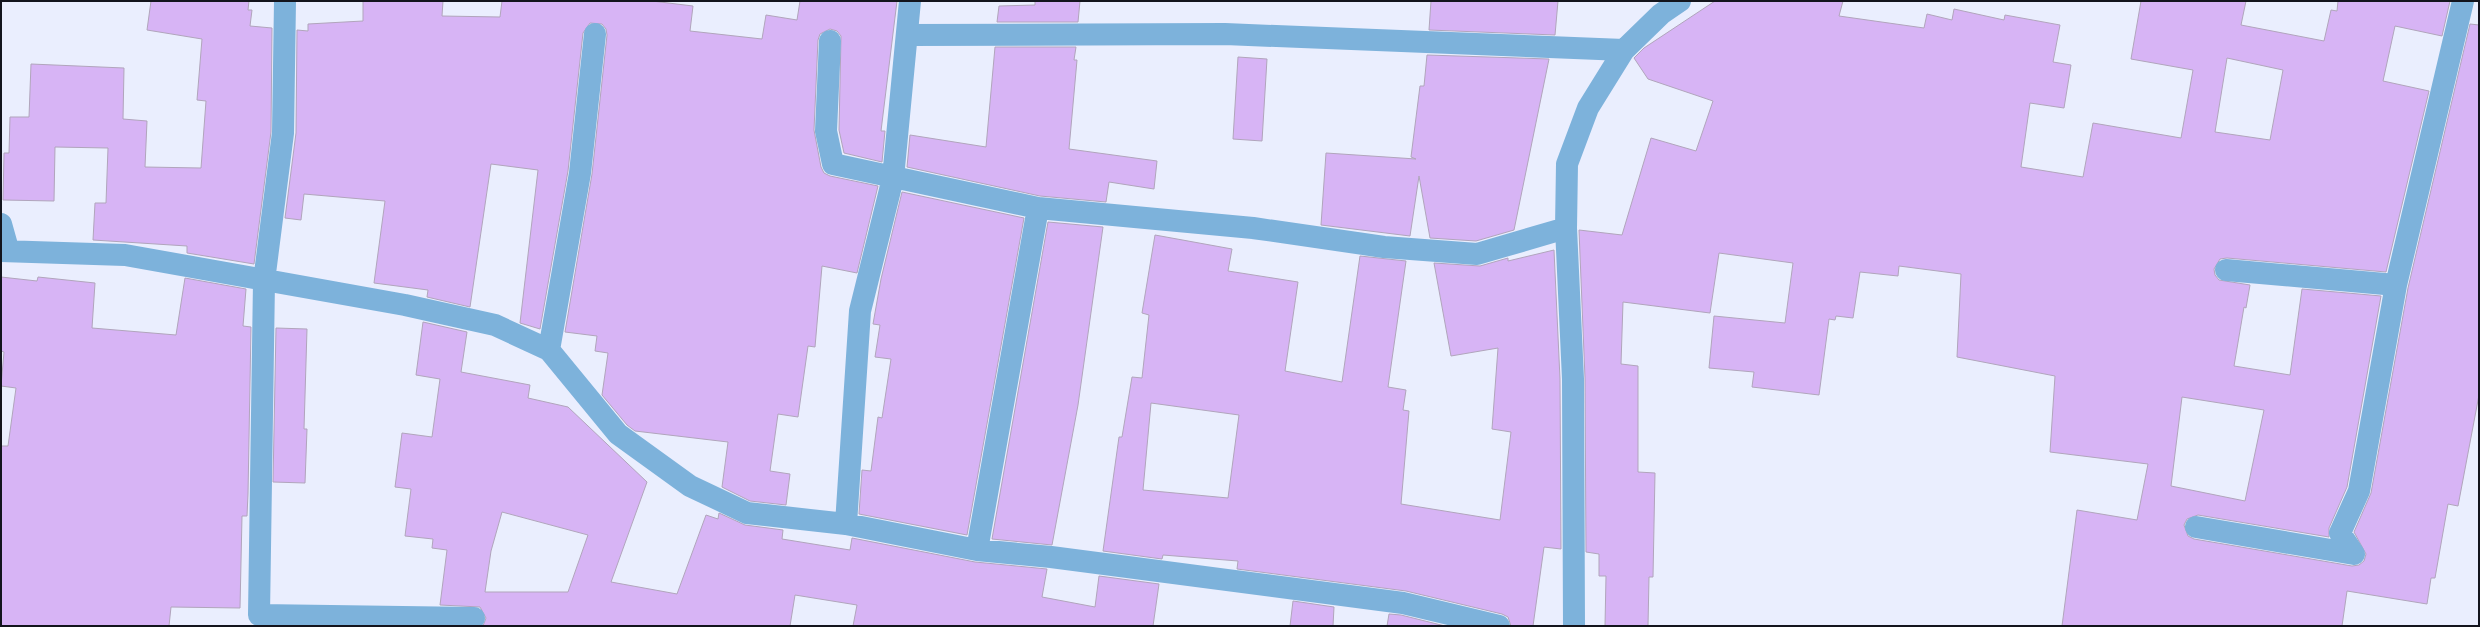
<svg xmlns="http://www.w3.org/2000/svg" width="2480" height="627" font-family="Ubuntu,sans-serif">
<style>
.building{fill:#d7b4f5;stroke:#b1a5bc;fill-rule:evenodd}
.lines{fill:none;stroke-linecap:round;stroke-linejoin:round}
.minor{stroke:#7db2db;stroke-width:22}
</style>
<rect width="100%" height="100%" fill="#eaeefe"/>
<path class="building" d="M151,1H249L248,10H252L250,26L272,28L271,132L254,264L187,253V246L93,240L95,203H106L108,148L55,147L54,201L3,200L4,153H9L10,117H29L31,64L124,68L123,119L147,121L145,167L201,168L206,101L197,100L202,39L147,30Z
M363,1H443L442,16L500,17L502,1H652L693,6L690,31L762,39L766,15L797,20L800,1H897L881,131H885L882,162L844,153L839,130L841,36L837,31L830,29L820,34L818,40L814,130L821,167L824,173L830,176L878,186L857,273L822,266L815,347L808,346L798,417L778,414L770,471L790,474L786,505L750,501L722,487L728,442L635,431L627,425L602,395L608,353L595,351L597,336L565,332L592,174L607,35L606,29L602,24L590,23L583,33L568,171L540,329L520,323L538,170L491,164L470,307L427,297L428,290L374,283L385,201L304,194L301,220L285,218L296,133L297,30L308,31V24L363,21Z
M1035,1H1080L1078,22H997L999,6L1035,5Z
M1431,1H1558L1555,35L1429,30Z
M1715,1H1843L1839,16L1924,28L1927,14L1952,20L1954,9L2004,20L2005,15L2060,25L2053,62L2071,65L2064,108L2030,103L2021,167L2083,177L2093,123L2181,138L2193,70L2131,59L2141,1H2246L2241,25L2324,41L2331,10L2337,11L2338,1H2450L2442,36L2395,26L2383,81L2429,91L2386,272L2227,258L2220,259L2214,269L2215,275L2219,280L2250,285L2246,308L2244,307L2234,366L2290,375L2302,289L2381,296L2347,487L2329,528V537L2198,515L2187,519L2184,525L2188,536L2194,539L2352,566L2359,565L2364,561L2366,554L2354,532L2371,493L2408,288L2470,24L2479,25V395L2458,506L2448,504L2435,578H2431L2427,604L2347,591L2342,626H2062L2077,510L2137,520L2148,464L2050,452L2055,376L1957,357L1961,274L1899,266L1898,276L1860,272L1853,318L1836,316L1835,320L1829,319L1819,395L1752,387L1754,372L1709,368L1714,316L1785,323L1793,263L1719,253L1710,313L1623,302L1621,364L1638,366V472L1655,473L1653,577H1649L1648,626H1605L1606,576H1599V554L1586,552L1585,378L1579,230L1622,235L1651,138L1696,151L1713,101L1648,79L1634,58L1644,48ZM2227,58L2283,70L2270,140L2215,132ZM2182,397L2264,410L2245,501L2171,486Z
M995,47H1076L1074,60H1077L1069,149L1157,161L1154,189L1109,182L1106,202L1040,196L907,167L910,135L986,147Z
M1427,55L1549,59L1514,230L1476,241L1430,238L1419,176L1410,236L1321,225L1326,153L1416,159L1411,157L1420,86H1424Z
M1238,57L1267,59L1262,141L1233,139Z
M902,192L1024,218L967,535L859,514L862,470L871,471L878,417L882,418L891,359L875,357L880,325L873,324L881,279Z
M1048,222L1103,227L1078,405L1052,545L992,539Z
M1155,235L1232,249L1228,271L1298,282L1285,371L1342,382L1360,256L1406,261L1388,387L1406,390L1403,410L1409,411L1401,504L1500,520L1511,432L1492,429L1498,348L1451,356L1434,263L1480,266L1508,258V261L1554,250L1560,379L1561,549L1544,547L1533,626H1511L1508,617L1502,614L1406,591L1237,569L1238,561L1163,555L1162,559L1103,551L1119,437H1122L1132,377L1142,378L1149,315L1142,313ZM1151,403L1239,415L1228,498L1143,490Z
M1,277L37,281L38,277L95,283L92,328L176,335L185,278L246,289L243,326L251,327L248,494L247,516H242L240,608L171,607L169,626H1V446H8L16,388L1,386L4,352L1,351Z
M423,322L467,332L461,372L530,385L528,398L568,407L647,482L611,582L677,594L706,515L718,519L719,513L745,525L783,530L782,539L850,550L852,538L975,562L1047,569L1042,597L1095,607L1099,576L1159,584L1153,626H853L857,605L795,595L790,626H483L486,618L480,607L440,605L447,550L432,548L433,539L405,536L411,489L395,487L402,433L432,437L440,379L416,375ZM502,512L588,535L568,592H485L491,551Z
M276,328L307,329L304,429H307L305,483L273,482Z
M1293,601L1334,607L1333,626H1290Z
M1389,614L1401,615L1445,626H1387Z"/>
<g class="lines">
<path class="minor" d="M285,1L283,133L264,281L259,615L474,618
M907,35L1225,34L1624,50
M830,41L826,131L833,164L1038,208L1253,228L1384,247L1477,254L1566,228
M1,224L8,249
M1,251L125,255L405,305L495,325L549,350L618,434L690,486L747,513L846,524L977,550L1051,557L1403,603L1499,626
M2226,270L2396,285
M549,350L580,173L595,34
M846,524L860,311L893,178L910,1
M2196,527L2354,554L2340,533L2359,491L2396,285L2463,1
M977,550L1038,208
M1574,626L1573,379L1566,228L1567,164L1588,108L1624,50L1661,14L1680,1"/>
</g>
<rect width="2480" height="627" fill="none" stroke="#13141d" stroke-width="4"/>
</svg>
